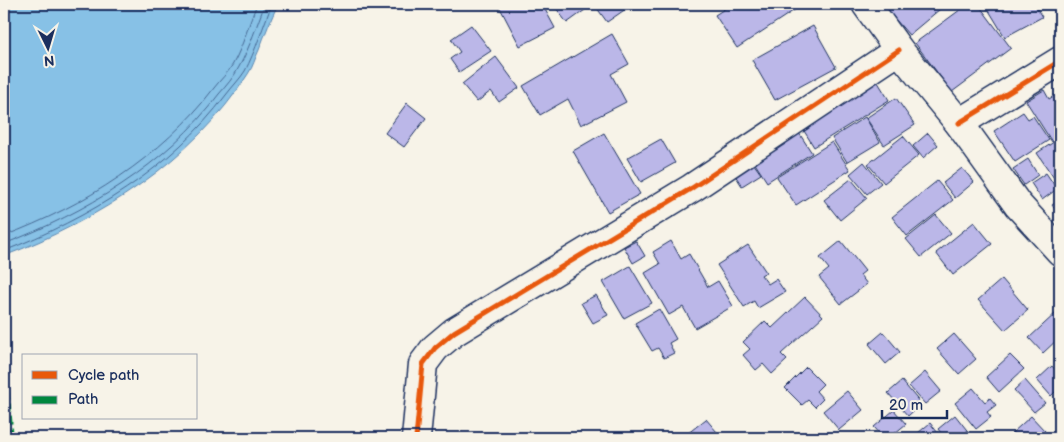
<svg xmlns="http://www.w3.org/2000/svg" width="1064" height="442" font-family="'Balsamiq Sans',sans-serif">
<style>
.water{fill:#87c1e6;stroke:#5c87b0}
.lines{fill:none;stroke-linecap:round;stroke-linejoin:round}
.shore{stroke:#466994;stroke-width:1}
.building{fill:#bbb7e8;stroke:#1b2f5e}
.minor-casing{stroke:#1b2f5e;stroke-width:31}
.highway-casing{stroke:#1b2f5e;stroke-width:31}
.minor{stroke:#f7f3e8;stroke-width:28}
.highway{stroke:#f7f3e8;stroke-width:28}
.quiet{stroke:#00873e;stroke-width:4;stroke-dasharray:8 4;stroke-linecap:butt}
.cycleway-casing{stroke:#f7f3e8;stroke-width:8}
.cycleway{stroke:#e8590c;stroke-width:5}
</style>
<rect width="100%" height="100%" fill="#f7f3e8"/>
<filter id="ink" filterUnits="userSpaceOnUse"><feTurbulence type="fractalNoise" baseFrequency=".02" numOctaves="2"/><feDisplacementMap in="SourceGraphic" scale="10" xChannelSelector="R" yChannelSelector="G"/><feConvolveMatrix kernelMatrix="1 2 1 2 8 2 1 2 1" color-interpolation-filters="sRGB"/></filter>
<g filter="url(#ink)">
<path class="water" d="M4,4H278C271,19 265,34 259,50C255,58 253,67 248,74C194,160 97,221 4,256Z"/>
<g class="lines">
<path class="shore" d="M4,236C84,206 162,157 214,88C220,80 228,73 233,64C243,46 249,23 257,4
M4,244C85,213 166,165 219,94C226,86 234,77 239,67C250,47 257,24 265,4
M4,251C89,218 171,169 226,95C232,87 240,79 245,71C255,52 264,24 272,4"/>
</g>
<path class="building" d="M498,4H542L555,28L520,46Z
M553,4H581L585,10L567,23Z
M594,4H633L607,22Z
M732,4H797L799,7L737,48L715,15Z
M882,4H946L909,35Z
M968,4H978L1011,48L952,92L915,43Z
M985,4H1034L1042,17L1005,37Z
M471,25L491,51L459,72L450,59L460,52L451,39Z
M813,26L836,67L775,100L752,60Z
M612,34L629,64L611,74L626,102L581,125L568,99L540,115L523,86Z
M496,57L519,88L499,102L491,91L477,102L462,84Z
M876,79L889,100L814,147L801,126Z
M1044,90L1049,99L1057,94L1060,100V137L1052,142L1026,101Z
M896,98L915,125L884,145L866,118Z
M407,103L426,118L404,147L385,133Z
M1023,112L1028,119L1033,116L1049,140L1015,162L994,131Z
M865,117L880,142L847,162L832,138Z
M604,133L640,194L608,212L573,151Z
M799,133L812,153L767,182L754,162Z
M928,133L938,145L923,158L913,146Z
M903,136L919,155L884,183L868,164Z
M1060,138V187L1037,153Z
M661,139L675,163L641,182L627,158Z
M832,142L850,170L796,205L777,177Z
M1028,159L1038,175L1024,185L1013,169Z
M751,160L761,174L742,186L733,172Z
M864,162L881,183L867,194L850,174Z
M962,168L974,182L955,198L943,183Z
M1046,173L1057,189L1042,200L1031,183Z
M851,179L867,198L840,220L824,200Z
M937,181L953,200L907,236L892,217Z
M1060,200V216L1052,205Z
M936,215L951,233L921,257L906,239Z
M974,222L992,244L953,275L936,253Z
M636,241L645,256L633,263L624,247Z
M671,241L681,259L689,254L708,287L718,281L733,306L695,328L683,307L669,315L645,273L660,264L653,252Z
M841,241L865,271L860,275L867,284L841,304L819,277L829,269L820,258Z
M748,245L766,272L761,275L768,284L776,279L785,292L758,308L754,301L744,307L717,265Z
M630,266L652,303L624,318L603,282Z
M1002,279L1028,310L1005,330L978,300Z
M596,295L608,315L593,323L581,303Z
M805,297L823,316L781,354L787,360L772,374L763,364L756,370L743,355L750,349L743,342L765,321L772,328Z
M659,309L676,339L669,343L674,353L664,358L658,348L652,351L635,323Z
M1057,312L1060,316V337L1043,353L1029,338Z
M883,332L900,352L886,364L869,344Z
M954,334L976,359L959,374L937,349Z
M1010,355L1024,369L999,392L986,377Z
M1052,366L1060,375V387L1051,396L1037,380Z
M806,367L823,384L816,391L823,399L815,407L808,400L802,405L785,388Z
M925,372L941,391L925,404L909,386Z
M1025,380L1045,403L1034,412L1014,390Z
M902,381L921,404L908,416L888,393Z
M973,388L985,402L990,398L996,405L987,412L991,417L976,429L955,403Z
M847,391L863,410L839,430L823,411Z
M894,410L906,424L889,438H884L874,427Z
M955,415L970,434L965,438H945L938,429Z
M1031,416L1045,431L1037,438H1015L1011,434Z
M706,419L722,438H682Z
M930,423L942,438H912Z"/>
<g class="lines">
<defs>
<path id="minor" d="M959,123L1060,61
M416,438L423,364L435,348L454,332L692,188L899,50"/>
<path id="highway" d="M866,4L899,50L959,123L1018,205L1060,251"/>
</defs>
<use href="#minor" class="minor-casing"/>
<use href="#highway" class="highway-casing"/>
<use href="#minor" class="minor"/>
<use href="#highway" class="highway"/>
<path class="quiet" d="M4,356L12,438"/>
<defs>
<path id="cycleway" d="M959,123L1060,61
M416,438L423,364L435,348L454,332L692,188L899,50"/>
</defs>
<use href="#cycleway" class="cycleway-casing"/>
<use href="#cycleway" class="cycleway"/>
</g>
</g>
<rect width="1064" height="442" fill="none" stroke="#f7f3e8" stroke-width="20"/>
<rect x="10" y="10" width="1044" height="422" fill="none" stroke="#1b2f5e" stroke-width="2" filter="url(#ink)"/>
<rect x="22" y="354" width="175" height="65" fill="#f7f3e8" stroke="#9fa5b1"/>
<rect x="32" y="371" width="25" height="8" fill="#e8590c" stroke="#9fa5b1"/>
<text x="68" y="380" font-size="15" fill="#1b2f5e">Cycle path</text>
<rect x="32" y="396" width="25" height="8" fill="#00873e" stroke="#9fa5b1"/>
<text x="68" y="404" font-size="15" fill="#1b2f5e">Path</text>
<g transform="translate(48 48) rotate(175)" stroke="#f7f3e8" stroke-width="4" paint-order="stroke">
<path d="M0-4L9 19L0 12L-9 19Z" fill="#1b2f5e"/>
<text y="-8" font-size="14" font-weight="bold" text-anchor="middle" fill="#1b2f5e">N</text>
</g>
<path d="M882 410v8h65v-8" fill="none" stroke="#1b2f5e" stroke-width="2.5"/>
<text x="889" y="410" font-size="15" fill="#1b2f5e" stroke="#f7f3e8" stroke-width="4" paint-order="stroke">20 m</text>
</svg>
